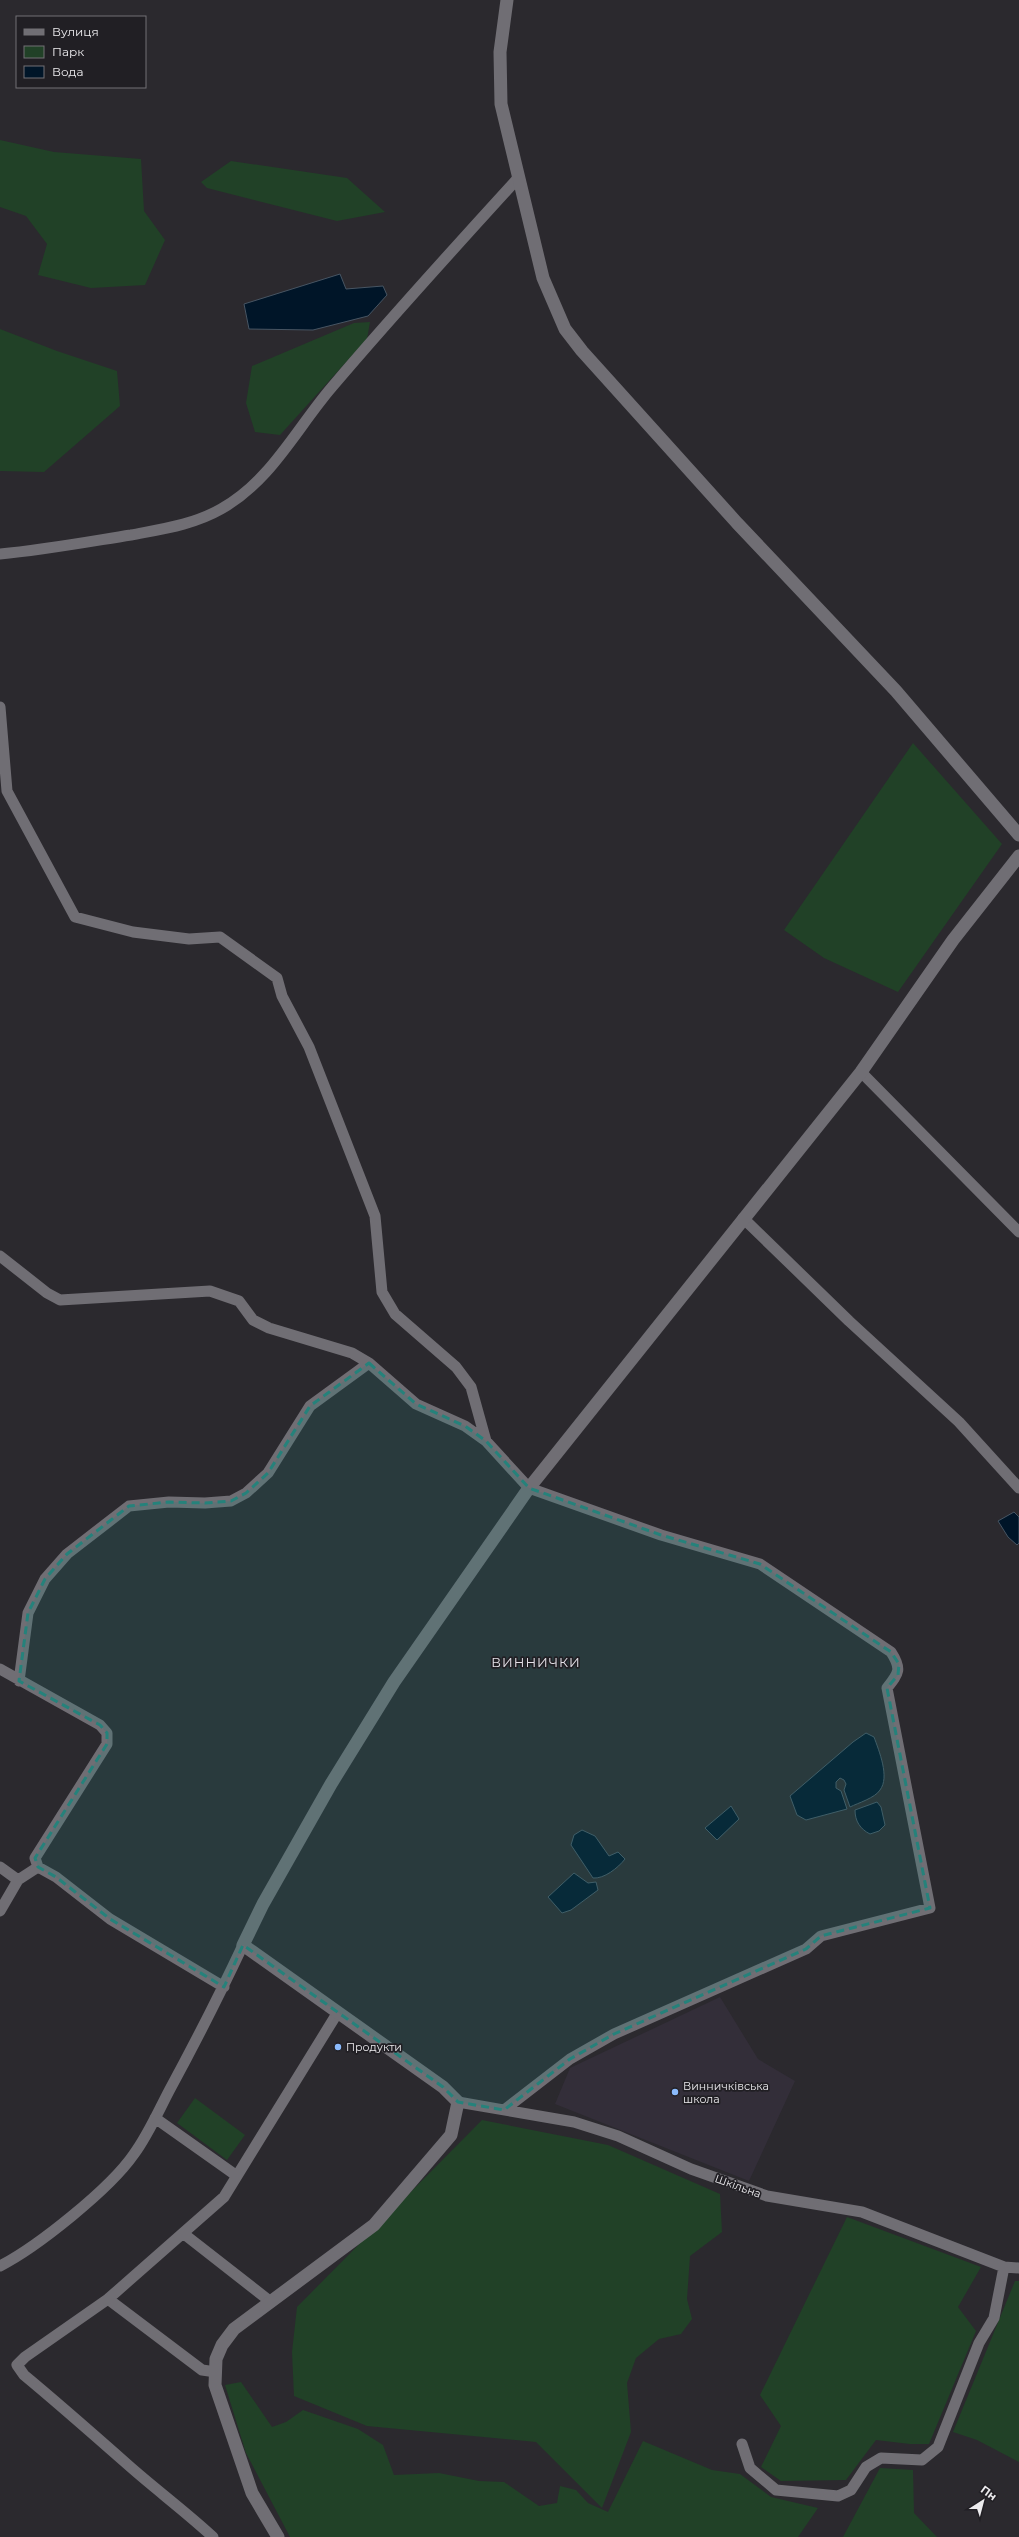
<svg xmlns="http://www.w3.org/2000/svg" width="1019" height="2537" font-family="Montserrat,sans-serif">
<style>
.built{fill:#332e39}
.green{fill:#214127}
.water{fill:#001528;stroke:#475563}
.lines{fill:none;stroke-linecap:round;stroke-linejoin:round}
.minor{stroke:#706e74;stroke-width:11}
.tertiary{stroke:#706e74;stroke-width:13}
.marked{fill:#25827b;fill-opacity:0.2;stroke:#25827b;stroke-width:3;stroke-dasharray:8 5;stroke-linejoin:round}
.poi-dot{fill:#8bbafc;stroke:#211f24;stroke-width:1.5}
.labels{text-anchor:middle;stroke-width:3.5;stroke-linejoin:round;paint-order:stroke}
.poi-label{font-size:11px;fill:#ecebee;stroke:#211f24;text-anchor:start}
.street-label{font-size:11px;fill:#ecebee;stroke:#211f24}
.quarter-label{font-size:13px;letter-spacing:1px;fill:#e5e2e9;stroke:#211f24}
</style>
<rect width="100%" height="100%" fill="#2b292e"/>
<path class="built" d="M720,1997L758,2059L795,2081L749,2181L555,2104L570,2068Z"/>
<path class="green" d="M0,140L54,152L141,159L144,211L165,240L145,285L91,288L38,275L47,244L26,216L0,207Z
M231,161L347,178L385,212L337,221L207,188L201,182Z
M370,322L367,339L280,435L255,432L246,403L252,366L354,323Z
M0,329L57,351L117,371L120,406L44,472L0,471Z
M913,743L1002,844L898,992L824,958L784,930Z
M195,2098L245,2135L227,2160L177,2123Z
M482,2120L608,2145L720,2194L722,2232L690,2256L687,2299L692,2319L681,2334L659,2339L636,2358L627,2383L631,2432L602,2508L536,2442L367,2426L294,2396L292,2352L297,2307Z
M847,2217L981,2267L958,2307L976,2331L929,2444H910L876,2440L846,2480L781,2481L761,2467L781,2426L760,2395Z
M1015,2281H1019V2462L977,2440L953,2432Z
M241,2382L272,2427L286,2422L303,2410L358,2429L383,2445L394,2475L439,2473L479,2481L504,2482L539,2506L557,2503L560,2486L576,2490L588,2503L608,2512L643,2441L712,2470L740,2474L771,2497L818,2508L798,2537H290L246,2453L225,2385Z
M880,2468L913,2470L914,2513L937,2537H843Z"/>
<path class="water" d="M340,274L346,289L383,286L387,295L368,316L313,330L249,329L244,304Z
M1014,1512L1019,1517V1543L1017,1545L1008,1537L998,1521Z
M866,1733L874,1737C879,1751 890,1777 880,1790C875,1798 858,1803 850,1807L844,1790L846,1784L844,1780L840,1778L836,1782V1788L841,1791L847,1809L806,1820L797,1815L790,1796L853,1742Z
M877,1802L881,1807L885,1825L879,1831L870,1834C860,1829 855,1821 855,1810Z
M731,1806L739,1819L717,1840L705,1828Z
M582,1830L595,1836L609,1856L618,1852L625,1859C618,1868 604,1879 593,1878L571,1845L574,1835Z
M574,1873L588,1883L596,1882L598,1890L571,1910L562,1913L548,1897Z"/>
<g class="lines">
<path class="minor" d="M0,554C44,550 87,542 131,535C162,529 193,525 221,509C271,481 296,429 332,387C393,315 456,246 519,177
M0,707L7,791L75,917L133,932L189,939L220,937L277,978L282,996L309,1047L375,1216L382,1292L395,1314L456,1367L471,1387L486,1441L529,1488L661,1535L760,1564L891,1652C902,1669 899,1673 887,1688L930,1908L821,1936L806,1949L614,2034L570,2059L504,2110
M861,1072L1019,1232
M743,1218L849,1321L959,1422L1019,1488
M0,1256L47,1293L60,1300L210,1291L239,1301L253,1320L269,1328L352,1353L369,1363L416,1404L465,1426L486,1441
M0,1669L100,1725L107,1733V1744L35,1858L38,1867
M19,1681L28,1613L45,1579L67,1554L129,1506L169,1502L205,1503L231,1501L246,1493L268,1473L310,1406L369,1363
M0,1867L18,1880L38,1867L56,1877L110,1919L224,1987
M0,1911L18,1880
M458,2102L574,2122L618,2136L691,2169L767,2196L862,2212L1004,2267L1019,2268
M155,2118L237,2176
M184,2234L271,2302
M0,2266C37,2247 110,2189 134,2154C148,2135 158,2112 169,2091C195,2043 220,1994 243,1945
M108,2299L202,2370L216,2372
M742,2444L750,2468L776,2490L838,2496L851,2490L866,2467L881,2458L922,2460L938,2447L979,2343L994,2318L1004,2267
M213,2537C185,2511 155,2489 127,2464C93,2434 59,2404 24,2375L17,2365L25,2357L108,2299L224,2197L338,2012"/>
<path class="tertiary" d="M507,0L500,52L501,104L543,278L565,329L582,351L737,523L896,691L1019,835
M278,2537L252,2493L215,2385L216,2359L222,2345L234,2329L374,2225L451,2135L458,2102L443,2087L243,1945L263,1904L331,1784L394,1682L529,1488L861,1072L953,940L1019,856"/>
</g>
<path class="marked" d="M369,1363L416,1404L465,1426L486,1441L529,1488L661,1535L760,1564L891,1652L899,1664L898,1675L887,1688L930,1908L821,1936L806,1949L614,2034L570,2059L504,2110L458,2102L443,2087L243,1945L224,1987L110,1919L56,1877L38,1867L35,1858L107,1744V1733L100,1725L19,1681L28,1613L45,1579L67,1554L129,1506L169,1502L205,1503L231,1501L246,1493L268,1473L310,1406Z"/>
<g class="poi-dot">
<circle cx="338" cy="2047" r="4"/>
<circle cx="675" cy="2092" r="4"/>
</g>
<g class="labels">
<g class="poi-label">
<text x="346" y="2051">Продукти</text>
<text x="683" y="2090">Винничківська<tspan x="683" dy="13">школа</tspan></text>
</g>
<g class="street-label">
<text transform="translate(738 2186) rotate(20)" y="4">Шкільна</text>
</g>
<g class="quarter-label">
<text x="536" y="1667">ВИННИЧКИ</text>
</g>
</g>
<rect x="16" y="16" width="130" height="72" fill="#211f24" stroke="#727175"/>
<rect x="24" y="29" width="20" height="6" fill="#706e74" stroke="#727175"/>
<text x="52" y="36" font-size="12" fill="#ecebee">Вулиця</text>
<rect x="24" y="46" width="20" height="12" fill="#214127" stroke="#727175"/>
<text x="52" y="56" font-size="12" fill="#ecebee">Парк</text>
<rect x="24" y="66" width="20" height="12" fill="#001528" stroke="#727175"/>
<text x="52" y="76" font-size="12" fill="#ecebee">Вода</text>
<g transform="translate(983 2501) rotate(36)" stroke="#211f24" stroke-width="3" paint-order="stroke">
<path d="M0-3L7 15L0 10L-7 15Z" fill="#ecebee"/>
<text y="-6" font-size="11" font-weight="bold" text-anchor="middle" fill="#ecebee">Пн</text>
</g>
</svg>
